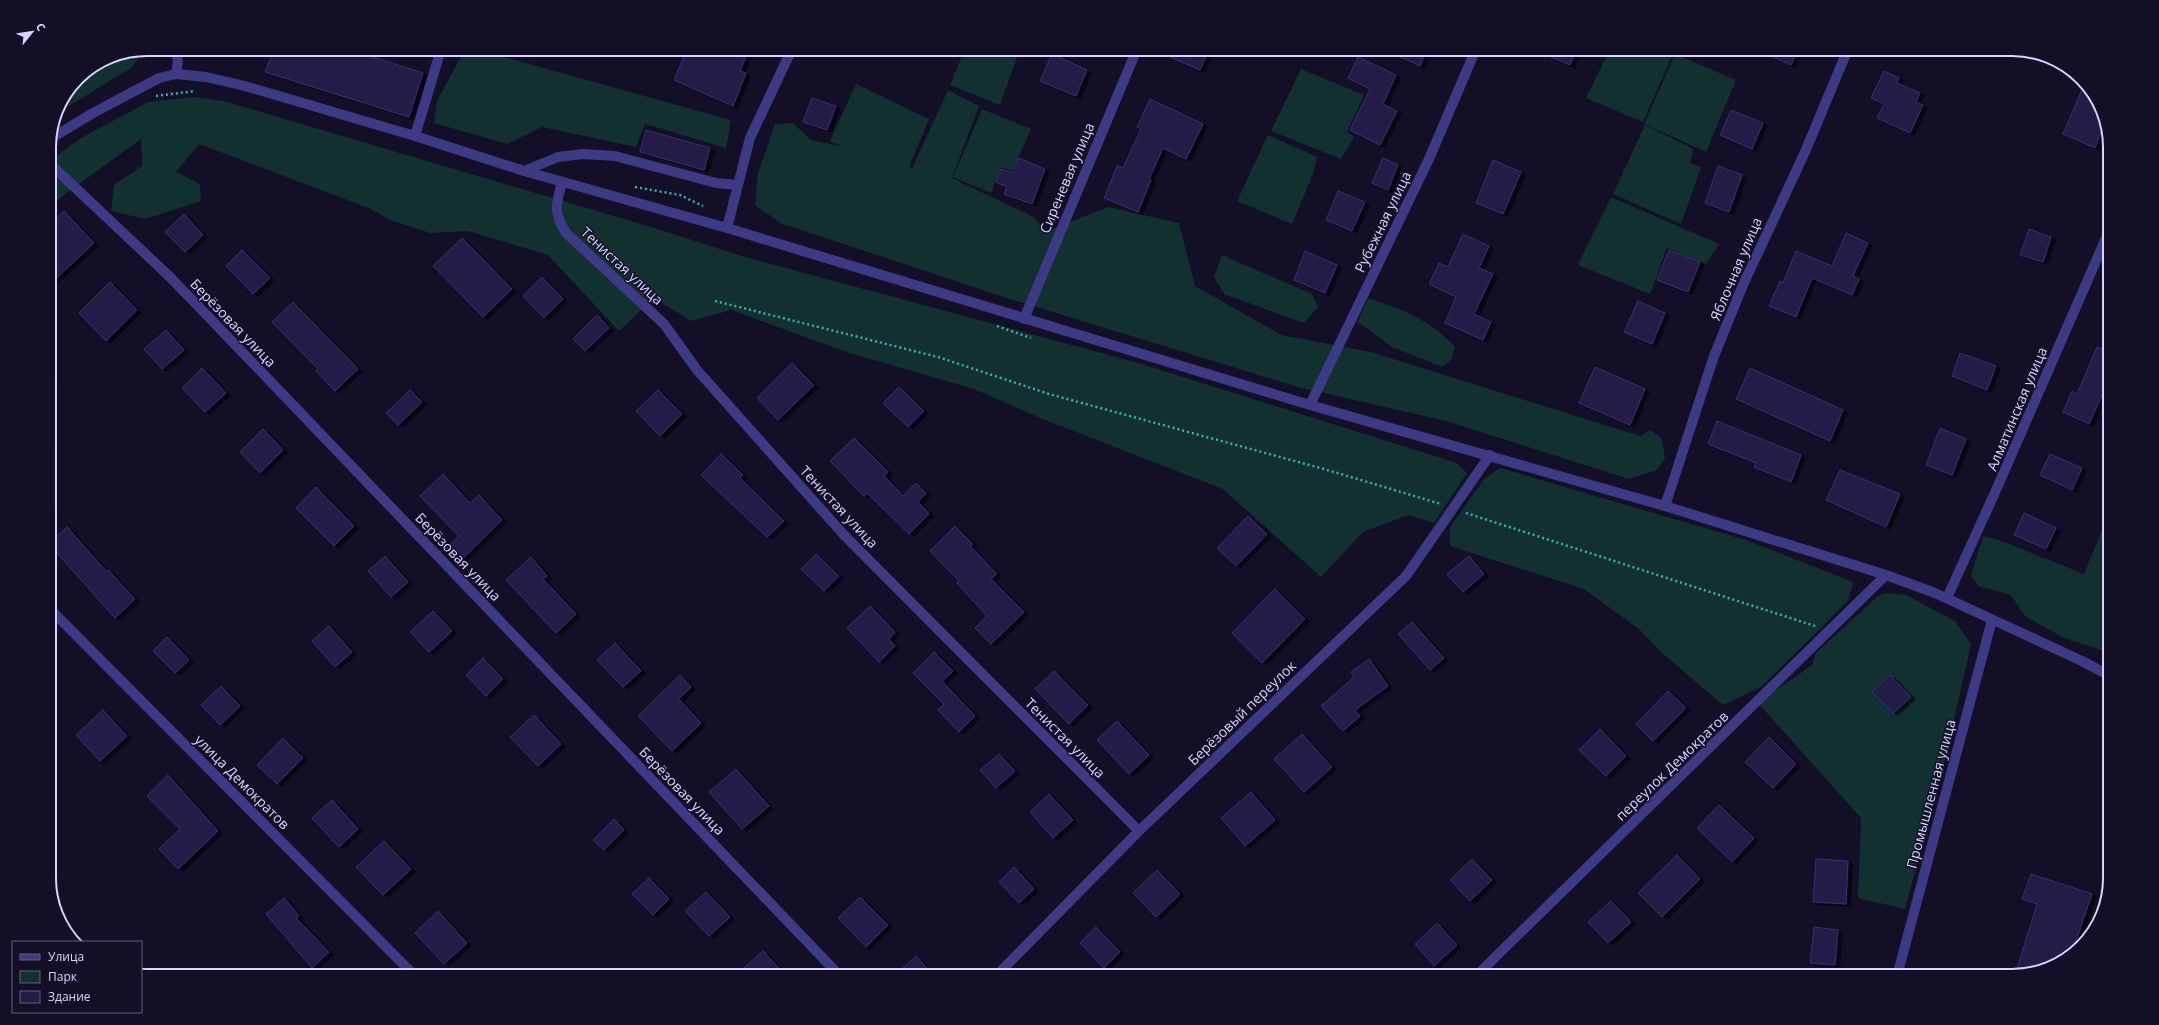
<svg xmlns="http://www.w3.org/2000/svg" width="2159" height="1025" font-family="'Open Sans',sans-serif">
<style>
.green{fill:#12302f}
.building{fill:#241b47;stroke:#3b2d73;filter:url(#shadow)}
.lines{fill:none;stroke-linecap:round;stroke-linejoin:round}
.path{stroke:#2fb8b0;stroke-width:2.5;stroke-dasharray:2 3;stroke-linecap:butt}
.minor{stroke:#3d3a85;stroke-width:10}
.labels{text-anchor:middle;stroke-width:3;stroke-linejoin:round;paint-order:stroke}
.street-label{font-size:14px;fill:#d9d4ff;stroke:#130f26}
.rim{fill:none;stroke:#d9d4ff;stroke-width:2}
</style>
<defs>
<filter id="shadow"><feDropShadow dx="4.5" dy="2.5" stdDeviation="0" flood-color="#0009"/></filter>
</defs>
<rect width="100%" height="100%" fill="#130f26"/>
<path class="green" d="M145,49L132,67L56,114L78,78L110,56Z
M465,49H476L731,120L726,148L645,124L636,147L542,127L507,144L434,123L437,101Z
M965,49H1020L1000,105L950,85Z
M1610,49H1662L1673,54L1643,122L1586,98Z
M1675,54L1736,80L1706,152L1644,124Z
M1301,69L1364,95L1347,132L1354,137L1341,159L1271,131Z
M856,84L929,119L909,167L912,169L948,90L979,106L952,178L1034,217L1045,232L1108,207L1179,223L1195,286L1281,335L1371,352L1640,436L1651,430L1662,439L1665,458L1657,470L1629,479L1446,421L1298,387L1010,299L780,223L755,205L758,173L775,124L793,123L811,140L844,147L830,141Z
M194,97L223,101L278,117L651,227L745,257L1135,362L1457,463L1467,473L1434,523L1408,515L1363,532L1321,577L1223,489L1040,418L974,389L846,352L731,310L691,321L654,298L619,331L548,255L468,231L430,233L390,220L371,209L199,144L176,172L200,184L201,201L145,219L111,211L114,185L142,166L141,139L49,206V161L81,138L148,102Z
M982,109L1031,129L1012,171L1001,167L991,193L953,177Z
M1645,125L1693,149L1690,163L1701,167L1681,224L1613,194Z
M1268,135L1317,157L1313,174L1292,224L1237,201Z
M1611,197L1719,244L1706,264L1667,248L1650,294L1578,265Z
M1222,255L1312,294L1318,307L1304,323L1224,294L1214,277Z
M1368,298C1402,309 1431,320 1455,347L1452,359L1442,367L1392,347L1358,322Z
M1500,468L1746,540L1853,582L1848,601L1761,687L1723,705L1663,654L1639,629L1584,589L1450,546V527L1484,479Z
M2106,520L2110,522V656L2103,651L2062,637L2025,616L2011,595L1978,586L1971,575L1983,536L1999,540L2084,574Z
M1885,593L1906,595L1955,621L1971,644L1949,743L1905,909L1858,898L1861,818L1758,703L1812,665L1816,653L1877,597Z"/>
<path class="building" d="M274,49H348L423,73L409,117L265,72Z
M687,49H749L740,71L746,73L733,106L674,80Z
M1151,49H1209L1200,70Z
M1383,49H1427L1420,66Z
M1532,49H1577L1570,65Z
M1755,49H1798L1791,65Z
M1052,54L1087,70L1076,96L1040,81Z
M1358,57L1396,75L1383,104L1397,111L1380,145L1350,130L1370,89L1348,78Z
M1884,71L1899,78L1897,83L1920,93L1916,102L1923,105L1910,133L1877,118L1884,104L1871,98Z
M2084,85L2093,92L2104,124L2095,148L2063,134Z
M812,98L836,106L827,130L803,122Z
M1150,99L1203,124L1186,159L1163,148L1149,179L1151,180L1138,212L1104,198L1117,166L1123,168L1141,129L1137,127Z
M1731,110L1763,123L1752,149L1720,135Z
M646,130L710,148L704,170L640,152Z
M1018,158L1045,169L1032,204L1004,194L1007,187L996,182L1001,169L1013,173Z
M1383,158L1398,165L1388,190L1372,183Z
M1493,160L1521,172L1503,214L1476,203Z
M1718,166L1742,175L1729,212L1705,203Z
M1338,191L1365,202L1352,231L1326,220Z
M64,211L94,243L49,285V225Z
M184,214L203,235L185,252L165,232Z
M2029,229L2051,237L2043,262L2020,255Z
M1846,233L1868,243L1853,276L1859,279L1852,295L1812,278L1796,317L1769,306L1780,281L1783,283L1796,251L1832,266Z
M1463,234L1489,246L1479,268L1493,274L1474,314L1491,322L1483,340L1445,323L1456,297L1429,284L1439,263L1448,267Z
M462,238L512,289L483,317L433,266Z
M242,250L270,278L253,294L226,266Z
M1669,250L1700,262L1688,292L1657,280Z
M1305,251L1337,265L1325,293L1294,280Z
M542,277L563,299L544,318L523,296Z
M110,282L137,310L106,341L79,313Z
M1638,301L1665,313L1652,344L1624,332Z
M293,302L358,369L335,391L316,371L318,369L272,322Z
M597,315L609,328L585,351L573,339Z
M166,330L184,350L162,369L144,349Z
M2097,347L2110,352V398L2102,395L2089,424L2063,412L2072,391L2077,394Z
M1960,353L1996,366L1987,390L1952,376Z
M792,363L814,385L778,420L757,398Z
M1595,367L1645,389L1630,425L1579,403Z
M202,368L226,393L205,412L182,388Z
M1750,368L1843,410L1830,441L1736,399Z
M899,387L924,411L908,427L883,403Z
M410,390L422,402L398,425L386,413Z
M658,390L682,414L660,436L636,411Z
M1717,421L1801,455L1791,482L1754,467L1756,463L1708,444Z
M1940,428L1966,439L1952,475L1926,465Z
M263,429L283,450L260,473L240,452Z
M854,438L888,472L884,476L903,496L916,483L926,493L918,502L929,514L909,534L867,493L864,496L830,461Z
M721,454L743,475L740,478L784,521L767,537L701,475Z
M2050,454L2082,468L2072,490L2040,475Z
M1840,470L1900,494L1886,527L1826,500Z
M443,474L470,503L479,495L502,520L460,561L447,548L459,536L420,496Z
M316,487L354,526L334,546L296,508Z
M2024,513L2056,528L2046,549L2014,535Z
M1248,516L1267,534L1236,566L1217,548Z
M955,526L973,544L970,546L997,574L991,579L1024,612L991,644L975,628L987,616L957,583L959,581L930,551Z
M67,527L107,572L108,570L135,599L115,618L49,544Z
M816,554L839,576L824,591L801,569Z
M385,556L408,582L391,597L368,571Z
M1469,556L1484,574L1463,592L1447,574Z
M531,557L547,576L543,579L576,614L556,633L506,580Z
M1275,589L1305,619L1262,663L1232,633Z
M870,606L895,632L889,639L895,646L879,662L847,628Z
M433,611L452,631L429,652L410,632Z
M1412,622L1444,658L1430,670L1398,634Z
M329,626L352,652L335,667L312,641Z
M167,637L189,660L175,673L153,651Z
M615,643L641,671L623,687L597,660Z
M934,652L953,671L942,681L975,716L959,732L938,710L944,704L913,673Z
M483,658L503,679L486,696L466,675Z
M1369,659L1388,686L1355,710L1360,716L1343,731L1321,706L1354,677L1351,672Z
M1054,671L1088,705L1069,724L1035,689Z
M680,675L691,687L679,699L701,723L672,751L638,716Z
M1890,675L1911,697L1893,713L1872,692Z
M221,686L240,706L220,725L201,705Z
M1668,691L1686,708L1653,741L1636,724Z
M103,710L127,736L100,761L76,735Z
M534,715L561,744L538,766L510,737Z
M1117,721L1149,755L1129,774L1097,740Z
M1600,729L1626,756L1606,776L1579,750Z
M1302,734L1332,767L1304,792L1274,759Z
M1769,737L1796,764L1773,788L1745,762Z
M283,738L303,758L277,784L257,765Z
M999,754L1015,771L996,788L980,770Z
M736,769L769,806L742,829L709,792Z
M168,775L218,831L178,869L159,849L180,829L147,796Z
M1251,792L1275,820L1245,846L1221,818Z
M1049,794L1073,820L1053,838L1030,812Z
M332,800L358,829L339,847L312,818Z
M1719,805L1754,838L1732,862L1697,828Z
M614,819L624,830L604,850L593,840Z
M384,841L411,869L383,895L356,867Z
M1677,855L1700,879L1662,917L1638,893Z
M1472,859L1492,880L1470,901L1450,880Z
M1816,859L1848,861L1846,904L1813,902Z
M1014,867L1034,889L1019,903L999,882Z
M1157,870L1180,894L1156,917L1133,893Z
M2031,874L2092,894L2072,952L2066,960L2015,975L2037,904L2022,899Z
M649,878L669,899L653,915L632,894Z
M706,892L730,917L709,936L685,911Z
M860,897L888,925L866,947L838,918Z
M284,898L299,916L296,918L329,952L312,968L266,914Z
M1611,901L1631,922L1608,943L1588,922Z
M438,911L467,943L444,964L415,933Z
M1437,923L1457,945L1434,966L1415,944Z
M1096,927L1120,952L1104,968L1080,943Z
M1814,927L1838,930L1835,965L1810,963Z
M763,951L786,976H735Z
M916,956L934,976H894Z"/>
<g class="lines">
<path class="path" d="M156,96L195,91
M635,187L680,195L703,206
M715,301L938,357L1049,394L1324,469L1441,504
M997,326L1031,338
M1466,513L1815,626"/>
<path class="minor" d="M175,49L178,61L176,74
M415,136L441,49
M50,139L93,113L159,78L176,74L206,77L245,86L415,136L524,171L727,228L1310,405L1665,506L1886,575L1935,593L2082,661L2110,676
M49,163L170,277L224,333L840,976
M524,171L558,157L583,154L615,156L716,183L738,185
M562,182C556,205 553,212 566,233L664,324L697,370L844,535L1139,831
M727,228L750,138L792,49
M1024,319L1137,49
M1310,405L1429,159L1476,49
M1665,506L1714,356L1743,285L1805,152L1848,49
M1947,598L1997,488L2110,229
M49,608L415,976
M996,976L1139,831L1406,576L1490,455
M1476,976L1886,575
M1897,976L1992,620"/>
</g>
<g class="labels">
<g class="street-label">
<text transform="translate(1067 178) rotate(-67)" y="5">Сиреневая улица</text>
<text transform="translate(1383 222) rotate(-64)" y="5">Рубежная улица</text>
<text transform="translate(622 266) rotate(43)" y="5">Тенистая улица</text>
<text transform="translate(1736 269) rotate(-67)" y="5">Яблочная улица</text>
<text transform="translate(233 323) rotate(46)" y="5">Берёзовая улица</text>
<text transform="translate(2017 409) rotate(-67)" y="5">Алматинская улица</text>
<text transform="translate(839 507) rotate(47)" y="5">Тенистая улица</text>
<text transform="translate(458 557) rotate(46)" y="5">Берёзовая улица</text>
<text transform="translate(1242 713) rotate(-44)" y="5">Берёзовый переулок</text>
<text transform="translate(1065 738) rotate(45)" y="5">Тенистая улица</text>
<text transform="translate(1672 766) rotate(-44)" y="5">переулок Демократов</text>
<text transform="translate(242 782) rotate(45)" y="5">улица Демократов</text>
<text transform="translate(682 791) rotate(46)" y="5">Берёзовая улица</text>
<text transform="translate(1931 794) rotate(-75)" y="5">Промышленная улица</text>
</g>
</g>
<path d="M0 0H2159V1025H0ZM147 56H2012A91 91 0 0 1 2103 147V878A91 91 0 0 1 2012 969H147A91 91 0 0 1 56 878V147A91 91 0 0 1 147 56Z" fill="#130f26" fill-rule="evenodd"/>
<path class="rim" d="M147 56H2012A91 91 0 0 1 2103 147V878A91 91 0 0 1 2012 969H147A91 91 0 0 1 56 878V147A91 91 0 0 1 147 56Z"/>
<rect x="12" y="941" width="130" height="72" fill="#130f26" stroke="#625e7d"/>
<rect x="20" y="954" width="20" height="6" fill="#3d3a85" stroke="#625e7d"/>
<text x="48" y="961" font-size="12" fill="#d9d4ff">Улица</text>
<rect x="20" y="971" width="20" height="12" fill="#12302f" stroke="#625e7d"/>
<text x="48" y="981" font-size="12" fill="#d9d4ff">Парк</text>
<rect x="20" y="991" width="20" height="12" fill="#241b47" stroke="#625e7d"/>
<text x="48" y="1001" font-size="12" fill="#d9d4ff">Здание</text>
<g transform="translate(32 32) rotate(60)" stroke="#130f26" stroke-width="3" paint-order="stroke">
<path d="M0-3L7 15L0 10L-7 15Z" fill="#d9d4ff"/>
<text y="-6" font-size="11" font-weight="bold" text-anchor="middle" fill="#d9d4ff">С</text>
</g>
</svg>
